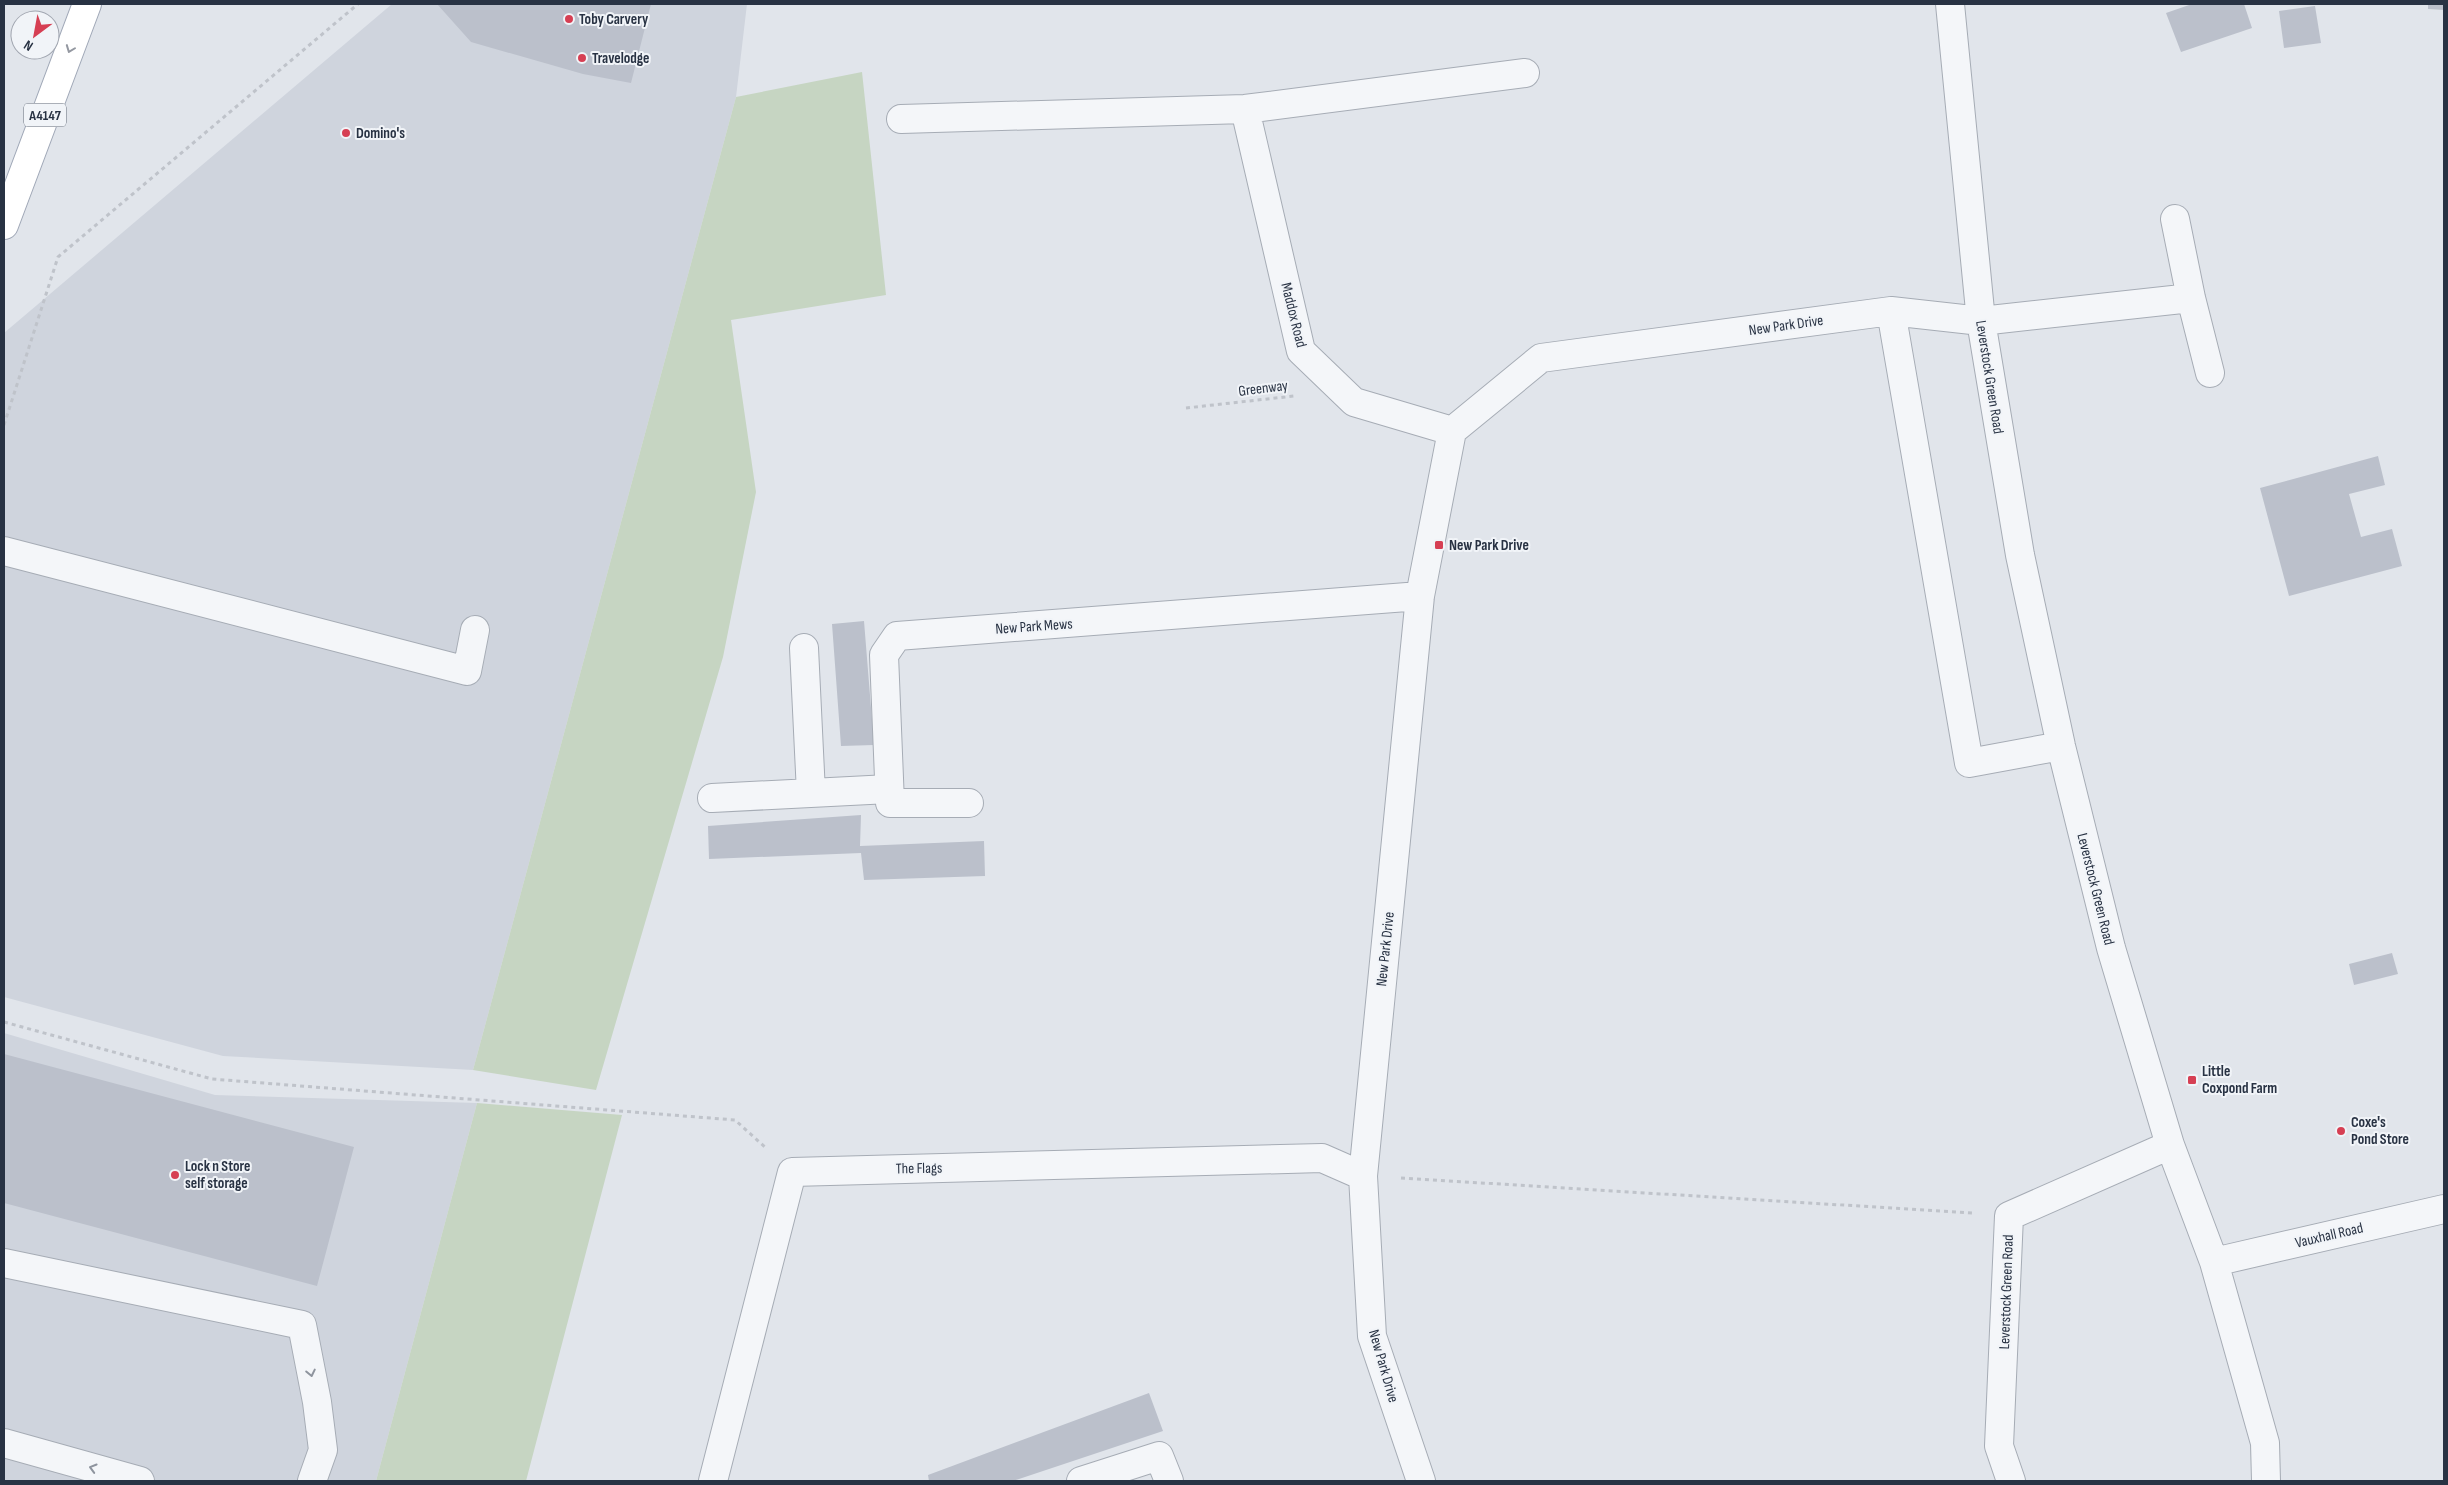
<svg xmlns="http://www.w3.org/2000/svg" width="2448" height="1485" font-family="'Sofia Sans Condensed',sans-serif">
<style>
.built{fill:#cfd4dd}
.green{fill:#c6d5c2}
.building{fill:#bbc0cb}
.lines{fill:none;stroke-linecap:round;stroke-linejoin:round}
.minor-casing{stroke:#a6acb5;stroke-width:30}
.major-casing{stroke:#a0a8b7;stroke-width:30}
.path{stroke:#bfc3ca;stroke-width:3;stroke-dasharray:4 4;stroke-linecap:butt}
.minor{stroke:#f4f6f9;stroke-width:28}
.major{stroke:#fff;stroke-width:28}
.oneway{stroke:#9498a1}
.oneway2{stroke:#8e949e}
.poi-dot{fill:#d63f53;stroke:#f1f4f8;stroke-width:2}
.labels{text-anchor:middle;stroke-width:4;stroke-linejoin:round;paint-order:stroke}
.shield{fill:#f1f4f8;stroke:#646c79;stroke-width:1}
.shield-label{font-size:14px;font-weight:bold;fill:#283243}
.poi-label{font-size:15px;font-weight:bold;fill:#283243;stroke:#f1f4f8;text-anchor:start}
.street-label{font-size:15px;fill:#283243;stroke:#f1f4f8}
</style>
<rect width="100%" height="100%" fill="#e1e5eb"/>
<path class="built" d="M392,4H747L736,97L473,1070L223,1056L4,997V333Z
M4,1033L215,1095L477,1103L376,1481H4Z"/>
<path class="green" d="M862,72L886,295L731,320L756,492L723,657L596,1090L473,1070L736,97Z
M477,1103L622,1115L526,1481H376Z"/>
<path class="building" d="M437,4H651L631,83L583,74L471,42Z
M2192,4H2244L2252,28L2181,52L2166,13Z
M2428,4H2444V10L2428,9Z
M2315,6L2321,43L2284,48L2279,11Z
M2378,456L2385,485L2349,494L2361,537L2392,529L2402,566L2289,596L2260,488Z
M864,621L874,745L841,746L832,624Z
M861,815L860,846L984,841L985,876L864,880L861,853L709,859L708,826Z
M2392,953L2398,974L2354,985L2349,964Z
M4,1054L354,1147L317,1286L4,1203Z
M1149,1393L1163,1431L1013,1481H929L928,1475Z"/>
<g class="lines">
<defs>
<path id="minor" d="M1950,4L1981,321L2020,555L2061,746L2111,948L2170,1145L2214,1262L2265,1443L2266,1481
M1245,109L1301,351L1354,402L1452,431
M901,119L1245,109L1525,73
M2175,219L2191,298L2210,373
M1891,311L1969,763L2061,746
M4,551L467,671L475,630
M804,648L811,793
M712,798L889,789
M969,803H890L884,655L897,636L1420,596
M2214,1262L2444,1209
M4,1263L302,1325L317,1402L323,1450L312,1481
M4,1443L140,1481
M713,1481L792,1172L1322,1158L1363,1176
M1081,1481L1159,1456L1169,1481
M1421,1481L1372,1336L1363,1176L1420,596L1452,431L1541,358L1891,311L1981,321L2191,298
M2011,1481L1999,1446L2009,1216L2170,1145"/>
<path id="major" d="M4,225L87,4"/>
</defs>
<use href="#minor" class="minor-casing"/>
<use href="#major" class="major-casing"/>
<path class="path" d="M1186,408L1294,396
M4,425L58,257L358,4
M4,1022L212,1079L735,1120L766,1148
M1401,1178L1973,1213"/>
<use href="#minor" class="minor"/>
<use href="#major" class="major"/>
</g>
<defs><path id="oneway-chevron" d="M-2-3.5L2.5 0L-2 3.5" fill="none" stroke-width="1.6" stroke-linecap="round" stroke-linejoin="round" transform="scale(1.25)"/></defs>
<use class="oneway" href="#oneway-chevron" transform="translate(70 49) rotate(111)"/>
<g class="oneway2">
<use href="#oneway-chevron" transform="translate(311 1373) rotate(78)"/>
<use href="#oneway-chevron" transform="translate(93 1468) rotate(-164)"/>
</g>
<g class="poi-dot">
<circle cx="569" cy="19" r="5"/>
<circle cx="582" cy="58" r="5"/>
<circle cx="346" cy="133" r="5"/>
<rect x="1434" y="540" width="10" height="10" rx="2.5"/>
<rect x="2187" y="1075" width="10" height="10" rx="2.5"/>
<circle cx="2341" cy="1131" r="5"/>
<circle cx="175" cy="1175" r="5"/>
</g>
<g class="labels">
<rect class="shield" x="24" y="103.5" width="42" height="23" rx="4"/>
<g class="shield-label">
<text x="45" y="120">A4147</text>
</g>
<g class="poi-label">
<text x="579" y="24">Toby Carvery</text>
<text x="592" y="63">Travelodge</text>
<text x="356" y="138">Domino's</text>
<text x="1449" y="550">New Park Drive</text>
<text x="2202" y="1076">Little<tspan x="2202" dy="17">Coxpond Farm</tspan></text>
<text x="2351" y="1127">Coxe's<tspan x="2351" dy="17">Pond Store</tspan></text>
<text x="185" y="1171">Lock n Store<tspan x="185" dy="17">self storage</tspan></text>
</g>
<g class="street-label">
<text transform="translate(1294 315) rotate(76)" y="5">Maddox Road</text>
<text transform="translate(1786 325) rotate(-8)" y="5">New Park Drive</text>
<text transform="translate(1990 377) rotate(81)" y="5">Leverstock Green Road</text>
<text transform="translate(1263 388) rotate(-7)" y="5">Greenway</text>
<text transform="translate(1034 626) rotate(-4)" y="5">New Park Mews</text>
<text transform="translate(2096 889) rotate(76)" y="5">Leverstock Green Road</text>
<text transform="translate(1385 949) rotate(-84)" y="5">New Park Drive</text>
<text transform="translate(919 1168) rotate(-1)" y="5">The Flags</text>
<text transform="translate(2329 1235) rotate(-13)" y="5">Vauxhall Road</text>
<text transform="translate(2006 1292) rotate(-88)" y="5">Leverstock Green Road</text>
<text transform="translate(1384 1366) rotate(74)" y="5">New Park Drive</text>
</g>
</g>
<rect width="2448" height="1485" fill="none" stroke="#283243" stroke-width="10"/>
<g transform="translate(35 35) rotate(212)"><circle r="24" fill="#f1f4f8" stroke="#a1a6b0"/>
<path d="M0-4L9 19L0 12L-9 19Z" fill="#d63f53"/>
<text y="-8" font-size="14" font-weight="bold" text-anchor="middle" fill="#283243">N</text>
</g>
</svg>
